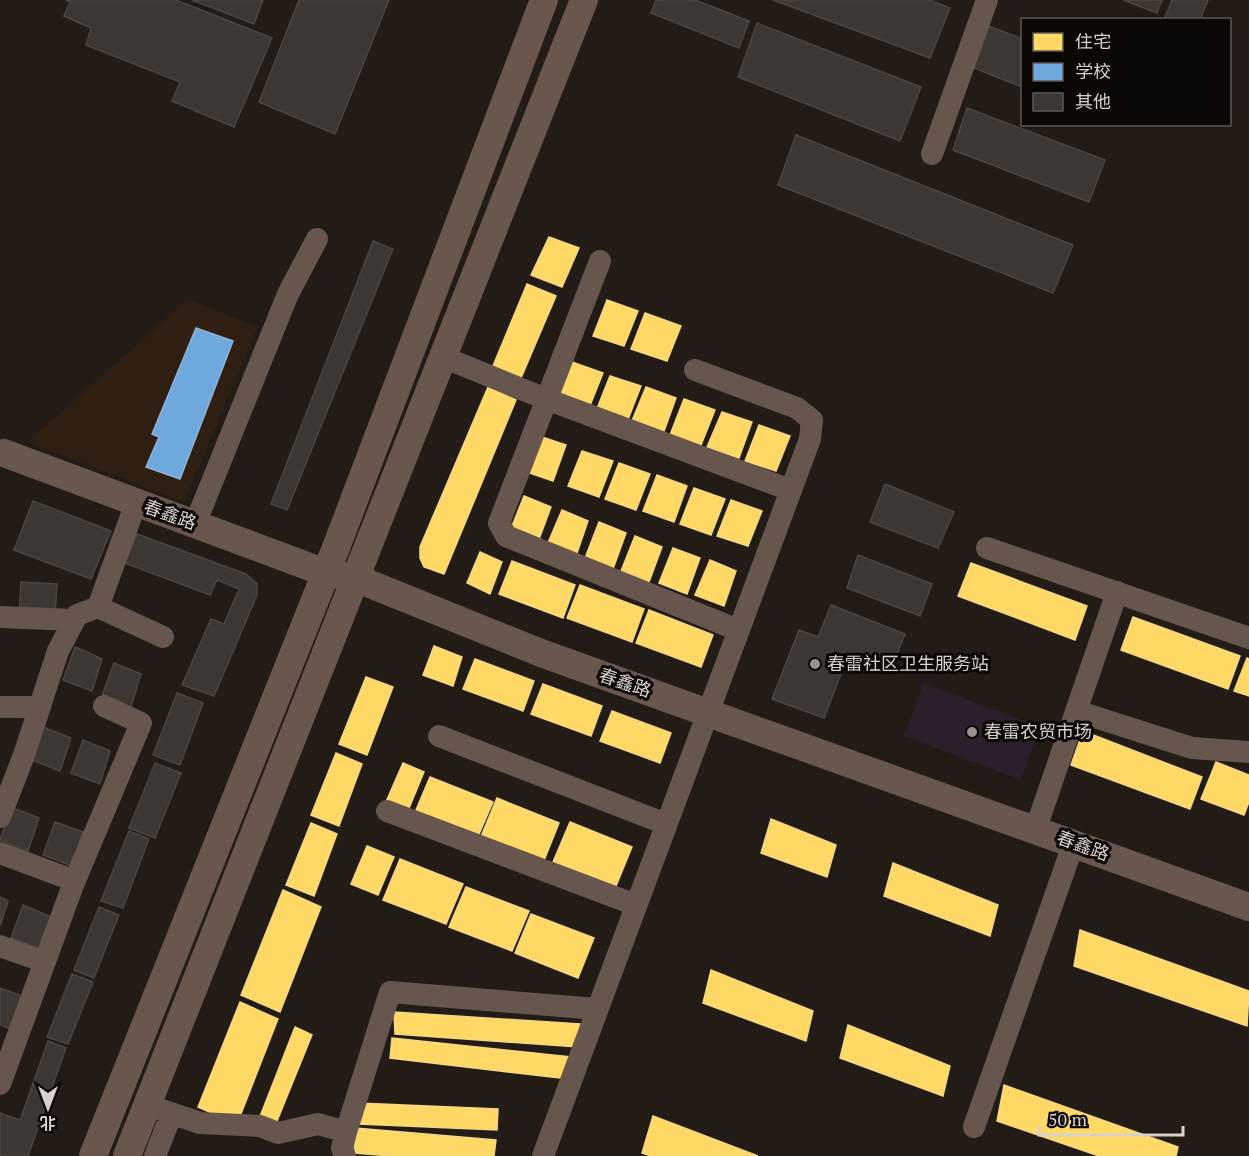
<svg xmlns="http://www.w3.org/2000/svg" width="1249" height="1156" font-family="'PT Serif','Noto Sans SC',serif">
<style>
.commercial{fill:#2a1f2b}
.built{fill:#2f1f13}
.homes{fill:#ffd966;stroke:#f4d784;stroke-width:1.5}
.schools{fill:#6fa8dc;stroke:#8fb4d7;stroke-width:1.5}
.building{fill:#3d3733;stroke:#4b4541;stroke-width:1.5}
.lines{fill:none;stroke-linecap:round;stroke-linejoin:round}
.minor{stroke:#67564e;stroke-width:22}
.major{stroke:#69564c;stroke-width:28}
.poi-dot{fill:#99918c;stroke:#0b0704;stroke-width:2}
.labels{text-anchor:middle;stroke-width:6;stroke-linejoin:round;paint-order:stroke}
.street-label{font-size:18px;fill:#d9d1cb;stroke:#0b0704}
.poi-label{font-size:18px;fill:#d9d1cb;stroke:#0b0704;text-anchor:start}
</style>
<rect width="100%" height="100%" fill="#221b16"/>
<path class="commercial" d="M924,683L1040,727L1021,780L904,736Z"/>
<path class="built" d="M188,299L258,327L184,502L27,442Z"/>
<path class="homes" d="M549,237L579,248L562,287L531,275Z
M527,284L556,296L518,385L490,373Z
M607,300L638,311L624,346L593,336Z
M645,313L681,326L667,361L631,349Z
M572,362L603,373L589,408L558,398Z
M610,376L641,386L627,422L596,411Z
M488,387L516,400L444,574L424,567L420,558V547Z
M646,387L676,398L663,434L631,423Z
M684,399L715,410L701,445L670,435Z
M722,412L752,422L739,458L707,447Z
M759,425L790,436L776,471L745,461Z
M536,435L566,445L553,481L521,470Z
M582,451L613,461L599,497L568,486Z
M619,463L650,474L636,510L605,499Z
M657,475L687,486L674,522L643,511Z
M694,488L725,499L711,535L680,524Z
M524,496L551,507L538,542L510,531Z
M731,500L762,511L748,546L717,536Z
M562,510L588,521L576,556L547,545Z
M599,522L626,533L613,569L585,558Z
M635,536L662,547L649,582L621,571Z
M673,548L700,558L687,594L659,583Z
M480,552L502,562L490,594L467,583Z
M710,560L736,571L724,606L695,595Z
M512,561L575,585L563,618L499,594Z
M971,563L1087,606L1075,640L958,596Z
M580,585L644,609L632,642L567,618Z
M649,610L713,635L701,667L636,643Z
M1133,617L1240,656L1228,689L1121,650Z
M434,646L462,657L453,686L423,675Z
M1247,658L1249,659V696L1234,691Z
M475,659L534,681L523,711L463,689Z
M366,677L393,687L367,755L339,744Z
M543,684L602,706L591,736L531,714Z
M612,711L671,733L660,763L600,741Z
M1083,731L1202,777L1190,809L1071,765Z
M336,753L362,764L339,826L311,815Z
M1216,762L1249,775V802L1244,815L1201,799Z
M403,763L424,772L407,813L385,804Z
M430,777L493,802L476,841L413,817Z
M497,798L559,823L543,863L480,839Z
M771,819L836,845L827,877L761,853Z
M570,822L632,847L616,886L553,862Z
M311,823L337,834L314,896L286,885Z
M367,846L394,857L378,895L351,884Z
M400,859L463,884L446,924L383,900Z
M893,863L998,905L990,936L884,896Z
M466,887L529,911L512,951L449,927Z
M283,890L321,907L280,1012L241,995Z
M531,914L594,938L578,978L515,953Z
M1080,930L1249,991L1247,1026L1074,966Z
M711,970L813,1011L806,1041L703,1003Z
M240,1002L278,1019L237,1124L198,1107Z
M394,1012L580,1024L578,1047L395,1034Z
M848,1025L950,1066L943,1096L840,1058Z
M295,1027L312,1035L275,1126L259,1119Z
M392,1038L571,1057L568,1079L390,1058Z
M1004,1085L1178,1147L1176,1156H1099L997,1121Z
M358,1103L498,1109L497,1130L358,1124Z
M653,1116L758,1156H651L642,1153Z
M355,1128L496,1140L494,1156H391L354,1153Z"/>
<path class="schools" d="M196,328L233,341L180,479L146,467L159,437L152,434Z"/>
<path class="building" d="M66,0H176L272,38L234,127L172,101L180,82L86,45L91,28L64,16L70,2Z
M192,0H263L254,24Z
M299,0H389L335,134L259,102Z
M656,0H695L749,21L739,48L651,13Z
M773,0H929L950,8L930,58Z
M1123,0H1162L1157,13Z
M1172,0H1208L1200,20H1164Z
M757,23L921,87L900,141L738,77Z
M989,26L1022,39V87L974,68Z
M967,108L1105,160L1089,202L953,150Z
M796,135L1073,245L1053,293L778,185Z
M373,241L393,249L287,510L271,504Z
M885,484L954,512L938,548L870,522Z
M33,501L111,531L91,579L14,550Z
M137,534L246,574L257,584V595L214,696L182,685L211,619L224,624L239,589L217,580L210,595L125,563Z
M858,555L932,584L920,616L847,588Z
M21,582L57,584L55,616L19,613Z
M831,605L905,634L892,667L865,656L860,667L846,661L824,718L772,699L799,630L818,637Z
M75,647L102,659L92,691L63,680Z
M114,663L141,674L131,707L102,696Z
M177,693L203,703L180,765L153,755Z
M43,727L71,738L60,771L32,760Z
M83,740L110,751L100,784L71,773Z
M155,763L181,773L155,838L129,828Z
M11,807L39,818L28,851L0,840Z
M55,822L83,832L72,866L43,855Z
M129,831L149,839L123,908L101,901Z
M0,897L8,901L0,926Z
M23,905L51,917L40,949L11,938Z
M99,907L119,915L94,978L74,970Z
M72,974L93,982L68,1044L47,1037Z
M0,988L22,996L11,1029L0,1025Z
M48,1041L66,1048L28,1156H0V1113L20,1120Z"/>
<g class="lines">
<path class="minor" d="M932,154L987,0
M600,261L499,523L506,536L738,630
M443,357L546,399L790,490
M195,524L288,294L317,239
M987,548L1249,638
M98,607L163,637
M0,617L74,620
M0,707H40
M1076,711L1192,748L1249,752
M439,736L666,824
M387,811L636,905
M0,817L24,755L58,651L77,615L98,607L136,503
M1036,828L1117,592
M0,853L75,881
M0,946L45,962
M0,1084L73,885L141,723L104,706
M147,1105L200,1123L260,1126L278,1133L318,1124L346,1132L342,1148L345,1156
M974,1127L1074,842
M346,1132L390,992L597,1009
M155,1156L171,1115
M543,1156L810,439L812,420L797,408L695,370"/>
<path class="major" d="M4,453L326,573L355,578L541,653L1249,907
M93,1156L337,545L544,0
M127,1156L584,0"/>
</g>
<g class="poi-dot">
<circle cx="815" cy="664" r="6"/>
<circle cx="972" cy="732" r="6"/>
</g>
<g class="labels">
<g class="street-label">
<text transform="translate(170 515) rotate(20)" y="6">春鑫路</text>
<text transform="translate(625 683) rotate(19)" y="6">春鑫路</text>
<text transform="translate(1083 846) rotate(20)" y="6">春鑫路</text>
</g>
<g class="poi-label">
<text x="827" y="670">春雷社区卫生服务站</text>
<text x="984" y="738">春雷农贸市场</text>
</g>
</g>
<rect x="1021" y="18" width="210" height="108" fill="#0b0704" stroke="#5d5854" stroke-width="1.5"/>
<rect x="1033" y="33" width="30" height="18" fill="#ffd966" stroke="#5d5854" stroke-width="1.5"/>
<text x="1075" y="48" font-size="18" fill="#d9d1cb">住宅</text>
<rect x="1033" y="63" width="30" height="18" fill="#6fa8dc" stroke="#5d5854" stroke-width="1.5"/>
<text x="1075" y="78" font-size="18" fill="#d9d1cb">学校</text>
<rect x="1033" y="93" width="30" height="18" fill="#3d3733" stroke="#5d5854" stroke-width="1.5"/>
<text x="1075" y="108" font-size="18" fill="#d9d1cb">其他</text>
<g transform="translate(48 1108) rotate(180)" stroke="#0b0704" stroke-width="4.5" paint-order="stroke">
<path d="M0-4.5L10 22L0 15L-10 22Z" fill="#d9d1cb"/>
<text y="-9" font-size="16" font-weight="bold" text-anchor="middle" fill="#d9d1cb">北</text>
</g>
<path d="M1039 1126v9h144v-9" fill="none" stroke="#d9d1cb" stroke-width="3"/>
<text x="1048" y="1126" font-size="18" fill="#d9d1cb" stroke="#0b0704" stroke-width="4.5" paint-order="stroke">50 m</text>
</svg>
